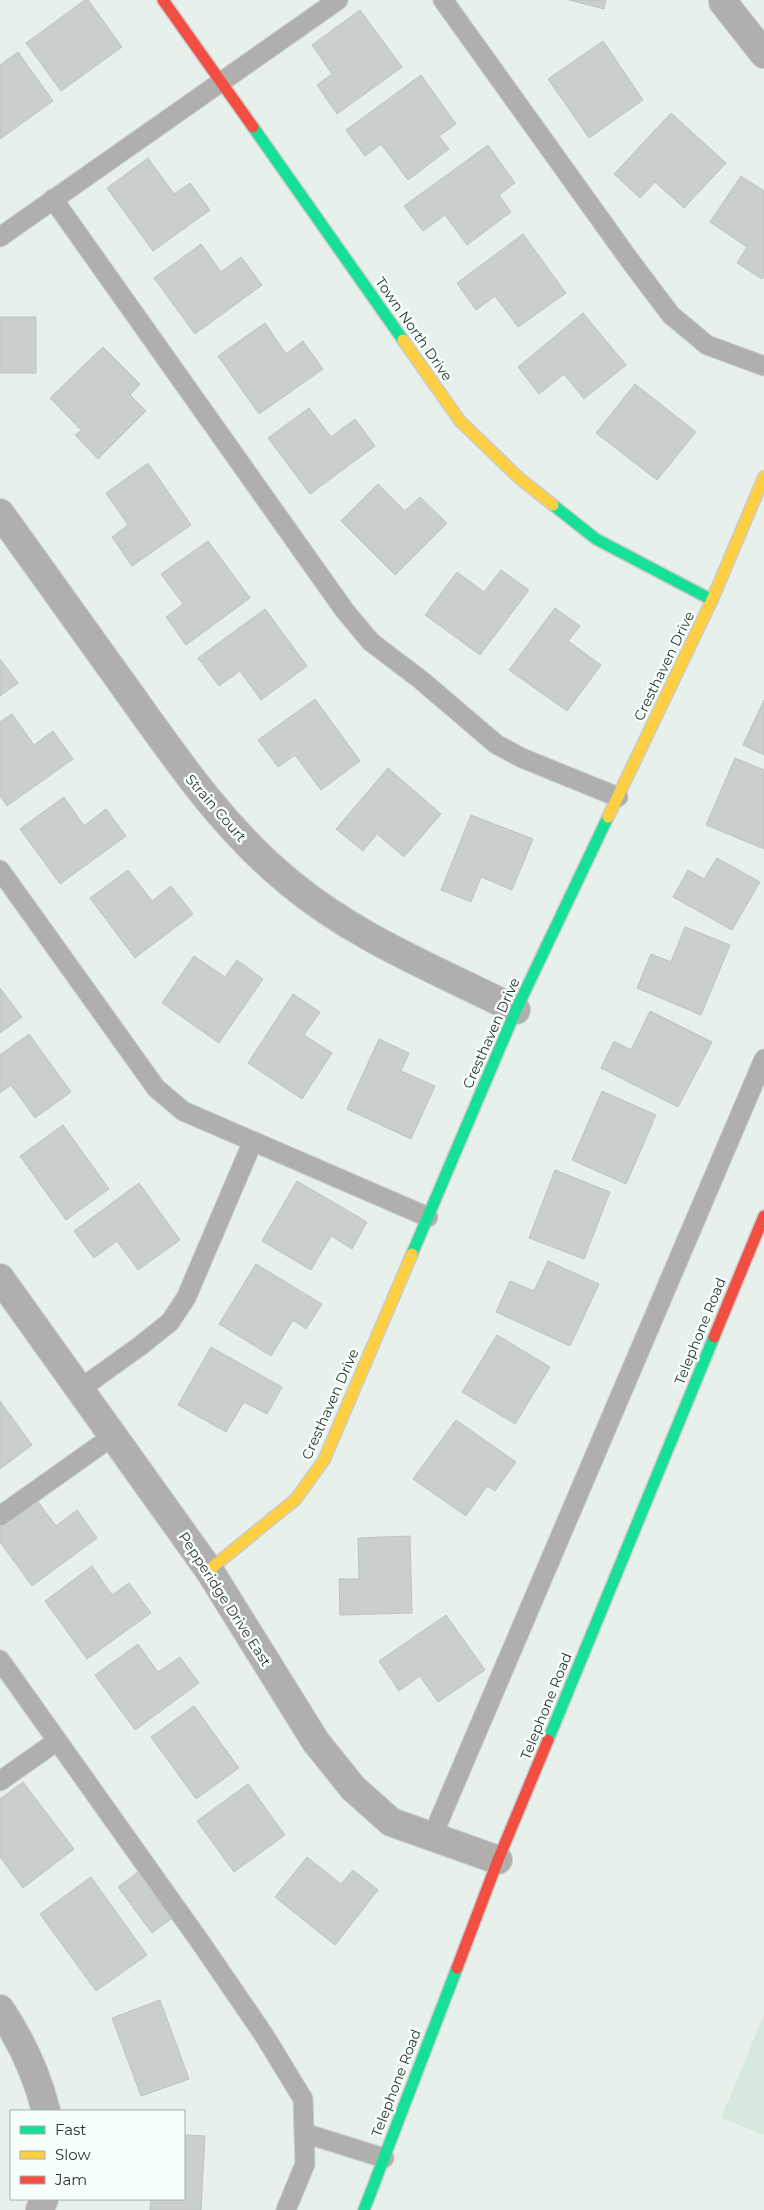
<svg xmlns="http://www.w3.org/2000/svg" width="764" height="2210" font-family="Montserrat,sans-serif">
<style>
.built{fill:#d8e8df}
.building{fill:#c9d0cc;stroke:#bdc3bf}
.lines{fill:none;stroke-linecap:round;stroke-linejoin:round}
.lane-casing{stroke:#c8cdcb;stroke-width:21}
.street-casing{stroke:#c8cdcb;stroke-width:30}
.fast-casing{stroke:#c8cdcb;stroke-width:14}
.slow-casing{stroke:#c8cdcb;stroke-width:14}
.jam-casing{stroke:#c8cdcb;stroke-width:14}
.lane{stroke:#afafae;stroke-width:19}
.street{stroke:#afafae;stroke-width:28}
.fast{stroke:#16e098;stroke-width:11}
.slow{stroke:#ffcf43;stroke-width:11}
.jam{stroke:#f24e42;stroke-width:11}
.labels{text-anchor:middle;stroke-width:5;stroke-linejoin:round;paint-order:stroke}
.street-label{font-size:14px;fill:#2f3432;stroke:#f6fffa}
</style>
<rect width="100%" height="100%" fill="#e8f0ec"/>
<path class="built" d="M764,2015V2135L721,2118Z"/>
<path class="building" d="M85,0H88L122,47L61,91L26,43Z
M569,0H606L604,9Z
M360,10L402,67L337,114L317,85L332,74L312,45Z
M603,41L643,100L589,138L548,79Z
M18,52L53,101L0,139V65Z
M421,75L456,124L439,136L449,149L408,180L381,144L365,156L346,130Z
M671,113L726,163L684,208L655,182L640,198L614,174Z
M488,145L515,183L499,195L511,212L467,245L445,215L423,231L404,206Z
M148,158L174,194L190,183L210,210L153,251L107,188Z
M741,176L764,191V277L762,279L737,263L747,247L710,222Z
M523,234L566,293L518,327L495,296L476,310L457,283Z
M201,244L221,272L241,257L262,285L195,334L154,278Z
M583,313L626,365L584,399L564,374L539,394L518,367Z
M0,317H36V373H0Z
M265,323L286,354L303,341L323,369L259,414L218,356Z
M103,347L140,384L130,395L146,411L98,459L75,435L81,430L50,398Z
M635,384L696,432L657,480L596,433Z
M309,408L331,437L355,419L375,446L310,494L268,438Z
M148,463L191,525L132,566L112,537L128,525L106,493Z
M378,484L405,511L420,497L447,523L395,575L341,521Z
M208,541L250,598L186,645L166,617L183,604L161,574Z
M501,570L529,590L480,655L425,615L457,572L484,592Z
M555,608L580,626L568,641L601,665L567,711L509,670Z
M265,609L307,666L261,700L240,671L219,686L198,658Z
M0,659L18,683L0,696Z
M315,699L360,761L321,790L295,755L278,767L258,740Z
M764,700V755L743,745Z
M12,714L34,745L53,731L73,759L7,806L0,796V722Z
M735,758L764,770V849L706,825Z
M388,768L441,814L404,857L377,834L363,851L336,829Z
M64,797L84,826L106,809L126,836L60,884L20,829Z
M471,815L533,839L512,890L481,877L471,902L441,890Z
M717,858L760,882L732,930L673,897L688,870L704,879Z
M128,870L152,901L171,886L193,914L135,958L90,898Z
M685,927L730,945L701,1015L637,988L651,954L671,962Z
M194,956L225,977L237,960L263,979L219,1043L162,1003Z
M0,988L22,1017L0,1033Z
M293,994L320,1012L304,1035L332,1053L302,1099L248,1063Z
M650,1011L712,1042L678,1107L601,1068L614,1041L631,1050Z
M29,1034L71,1092L35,1118L11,1085L0,1093V1055Z
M379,1039L409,1053L401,1071L435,1086L411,1139L347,1109Z
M602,1091L656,1115L626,1184L572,1160Z
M63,1125L109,1189L66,1220L20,1156Z
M555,1170L610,1192L584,1259L529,1238Z
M297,1181L367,1222L352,1249L331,1236L311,1270L262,1241Z
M139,1183L180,1240L138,1270L117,1241L94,1258L74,1231Z
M548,1261L599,1284L570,1346L496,1312L510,1281L534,1291Z
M256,1264L322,1304L306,1329L293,1320L271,1356L219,1324Z
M497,1335L550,1367L515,1424L462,1392Z
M211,1347L282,1387L267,1414L244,1402L226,1432L178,1405Z
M0,1401L32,1445L0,1469Z
M456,1420L516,1462L495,1491L487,1486L466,1516L413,1479Z
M36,1499L56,1526L77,1510L97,1538L32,1586L0,1542V1525Z
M410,1536L412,1613L340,1615L339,1579H359L358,1538Z
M92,1566L112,1595L129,1583L151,1613L87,1659L45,1601Z
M446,1615L485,1670L438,1702L420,1676L399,1691L379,1661Z
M138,1644L158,1672L180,1657L199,1683L135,1730L95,1675Z
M194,1706L239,1768L196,1799L151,1737Z
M23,1782L74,1849L23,1888L0,1857V1799Z
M248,1784L285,1835L234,1872L197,1821Z
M307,1857L341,1884L353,1870L378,1890L335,1945L275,1897Z
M138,1872L171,1919L152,1933L118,1887Z
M91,1877L147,1955L96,1991L40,1914Z
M160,2000L189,2079L141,2096L112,2018Z
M184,2135L205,2136L201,2210H150L151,2199H184Z"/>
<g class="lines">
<defs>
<path id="lane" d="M443,0L631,262L671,315L707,345L764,366
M53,199L345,611L371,642L421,680L496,744L522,758L618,797
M0,237L338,0
M0,870L156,1088L183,1111L428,1217
M80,1389L140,1346L170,1322L186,1298L253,1141
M0,1516L113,1436
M0,1660L201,1943L264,2035L303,2099L305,2164L286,2210
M0,1781L57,1741
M432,1837L764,1059
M304,2133L384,2158"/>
<path id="street" d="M723,2L764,54
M0,513C44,574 88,635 132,697C179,763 226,831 290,883C357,939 440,971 516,1010
M0,1278L209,1570L316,1742L353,1788L391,1822L498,1860
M0,2009C21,2040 37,2075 46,2111
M40,2210L44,2199"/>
<path id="fast" d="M253,127L403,340
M553,505L596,539L712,600
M412,1254L516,1010L608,817
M548,1740L714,1337
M364,2210L457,1968"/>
<path id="slow" d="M403,340L460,421L519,478L553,505
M608,817L712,600L764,477
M209,1570L296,1499L324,1460L412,1254"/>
<path id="jam" d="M163,0L253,127
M714,1337L764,1216
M457,1968L498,1860L548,1740"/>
</defs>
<use href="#lane" class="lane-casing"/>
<use href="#street" class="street-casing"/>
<use href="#fast" class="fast-casing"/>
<use href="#slow" class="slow-casing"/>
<use href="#jam" class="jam-casing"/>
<use href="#lane" class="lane"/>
<use href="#street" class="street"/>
<use href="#fast" class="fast"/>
<use href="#slow" class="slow"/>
<use href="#jam" class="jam"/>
</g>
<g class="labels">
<g class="street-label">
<text transform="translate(414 329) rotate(55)" y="5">Town North Drive</text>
<text transform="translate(664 666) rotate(-64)" y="5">Cresthaven Drive</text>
<text transform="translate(216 808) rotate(49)" y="5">Strain Court</text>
<text transform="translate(491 1033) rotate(-66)" y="5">Cresthaven Drive</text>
<text transform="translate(700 1331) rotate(-68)" y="5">Telephone Road</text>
<text transform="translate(330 1404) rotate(-66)" y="5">Cresthaven Drive</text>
<text transform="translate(225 1599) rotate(57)" y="5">Pepperidge Drive East</text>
<text transform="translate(546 1706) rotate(-68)" y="5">Telephone Road</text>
<text transform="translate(396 2083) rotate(-69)" y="5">Telephone Road</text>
</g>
</g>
<rect x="10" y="2110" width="175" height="90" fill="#f6fffa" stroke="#a6aeaa"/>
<rect x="20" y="2126" width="25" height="8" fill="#16e098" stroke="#a6aeaa"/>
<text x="55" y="2135" font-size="15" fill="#2f3432">Fast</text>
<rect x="20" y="2151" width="25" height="8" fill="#ffcf43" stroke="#a6aeaa"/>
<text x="55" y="2160" font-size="15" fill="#2f3432">Slow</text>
<rect x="20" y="2176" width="25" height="8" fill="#f24e42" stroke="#a6aeaa"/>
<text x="55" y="2185" font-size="15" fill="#2f3432">Jam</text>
</svg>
